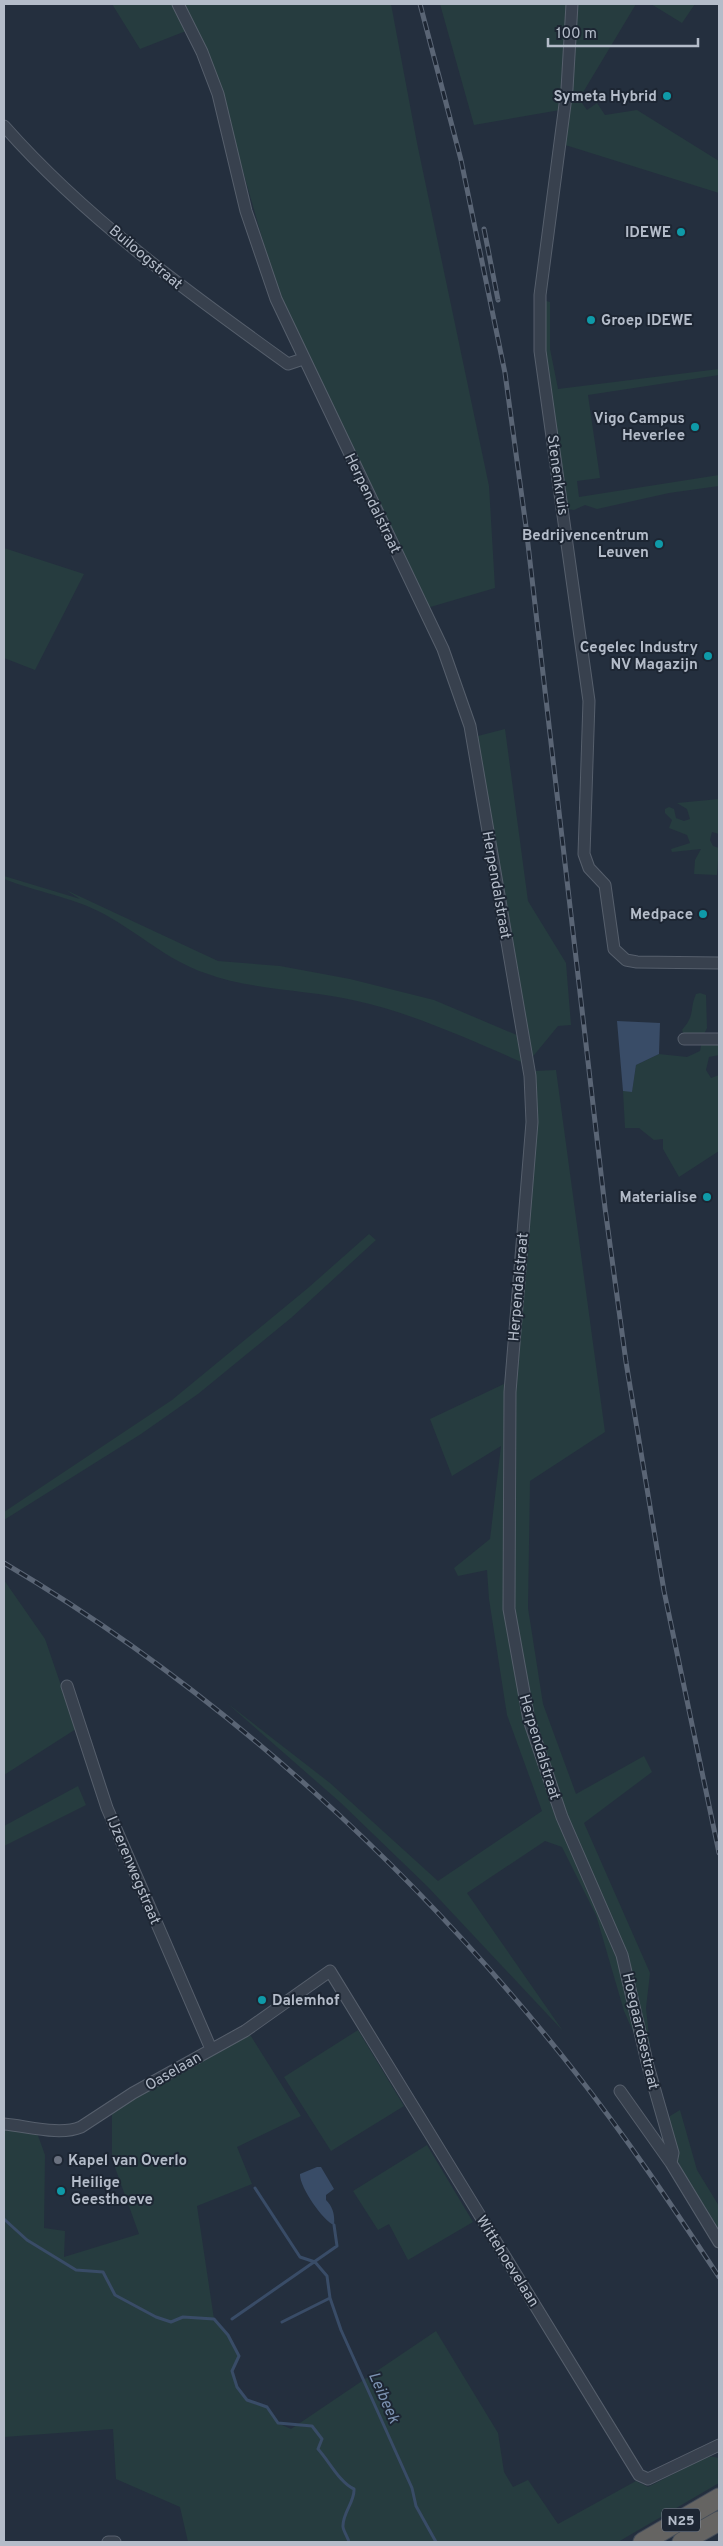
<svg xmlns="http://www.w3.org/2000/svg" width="723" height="2546" font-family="Overpass,sans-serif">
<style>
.green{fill:#263c3f}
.water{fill:#394c67}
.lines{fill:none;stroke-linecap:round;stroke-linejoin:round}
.stream{stroke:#394c67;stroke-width:3}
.minor-casing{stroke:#565f6c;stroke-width:13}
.trunk-casing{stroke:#434c59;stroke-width:21}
.minor{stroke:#38414e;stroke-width:11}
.trunk{stroke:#656462;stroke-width:19}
.rail-casing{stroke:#5a6575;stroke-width:5}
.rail{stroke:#1d2633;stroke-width:3;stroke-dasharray:9;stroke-linecap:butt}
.culture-dot{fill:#0f9aa8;stroke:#1d2633;stroke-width:2}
.worship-dot{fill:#6b7280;stroke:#1d2633;stroke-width:2}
.labels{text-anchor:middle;stroke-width:4;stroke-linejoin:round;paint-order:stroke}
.shield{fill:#1d2633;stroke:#878f9c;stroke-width:1}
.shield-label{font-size:14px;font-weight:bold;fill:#b4bcc9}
.poi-label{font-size:15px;font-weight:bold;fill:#b4bcc9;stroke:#1d2633;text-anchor:end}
.street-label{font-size:15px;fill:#b4bcc9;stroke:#1d2633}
.water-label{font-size:16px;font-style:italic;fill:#7c92b1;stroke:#1d2633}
</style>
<rect width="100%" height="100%" fill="#242f3e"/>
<path class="green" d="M112,4H178L191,29L140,49Z
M180,4H391L417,143L489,486L495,588L427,608L278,294L219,87Z
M440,4H568L560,110L474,125Z
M576,4H636L579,99L587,110L597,103L605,115L637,110L719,161V193L562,144Z
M651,4H695L682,23Z
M543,300L550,302V349L558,389L719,369V375L588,395L600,478L577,481L579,497L719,475V486L669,493L597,509L585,505L574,510L567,509L543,351Z
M4,548L84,574L35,670L4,658Z
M505,729L528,901L566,963L571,1025L558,1026L530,1060L474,737Z
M719,799V834L712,832L710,840L713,846L719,848L717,875L694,874L695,860L701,849L672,852L671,849L690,843L687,835L669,828L672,820L665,813V809L669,807L674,809L676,818L684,821L690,819L687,809L677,803Z
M4,876L80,899L66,890L218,961L280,966L350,979L434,1000L519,1036L524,1063C470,1040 415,1014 357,1001C307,989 253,991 205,973C167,960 139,933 104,914C73,897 36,892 4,879Z
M700,993L706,995L707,1028L702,1038H685L682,1030C696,1014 689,1010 696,994Z
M719,1038V1055L709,1057L706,1070L711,1078L719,1075V1151L679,1177L663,1149V1139L654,1140L639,1128H625L623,1091H632L636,1065L659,1054L687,1057L700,1051L702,1040Z
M556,1070L605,1432L530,1481L528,1608L543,1704L576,1794L644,1756L652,1772L584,1823L650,1973L646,2008L655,2093L648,2066L624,2011L596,1915L562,1847L545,1841L467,1893L563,2031L428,1887L341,1803L227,1703L330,1783L438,1881L542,1811L507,1715L489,1599L487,1570L458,1576L454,1568L490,1539L501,1446L452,1476L430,1419L506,1383L535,1071Z
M369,1234L376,1240L291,1318L198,1394L141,1434L4,1520V1512L172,1400L308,1288Z
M4,1580L45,1639L76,1729L4,1775Z
M78,1786L86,1805L4,1846V1826Z
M358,2030L404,2106L331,2151L284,2077Z
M249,2033L301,2116L237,2147L252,2184L197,2206L214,2319L228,2335L239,2356L232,2371L237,2387L247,2400L267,2406L278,2423L291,2429L436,2331L498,2433L504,2472L513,2487L528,2480L558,2524L636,2481L648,2487L708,2456L719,2458V2483L618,2542H188L180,2507L116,2479L113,2429L4,2437V2129L36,2130L45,2155L44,2228L65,2231L64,2257L139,2234L112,2159V2109Z
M680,2110L697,2170L719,2206V2237L682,2172L670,2140V2116Z
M427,2145L473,2222L408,2260L389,2224L378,2230L353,2191Z"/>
<path class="water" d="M617,1021L660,1023L659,1054L636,1065L632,1092L623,1091Z
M317,2167H321L334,2189L326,2195V2200C333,2207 335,2215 334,2225C323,2221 299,2186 300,2174Z"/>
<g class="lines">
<path class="stream" d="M255,2188L300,2257L315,2262
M4,2219L27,2240L76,2270L103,2272L115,2295L156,2317L171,2322L183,2317L214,2319L228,2335L239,2356L232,2371L237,2387L247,2400L267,2407L278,2423L312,2426L322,2439L318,2449C329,2461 340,2483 354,2489C355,2502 342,2513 343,2527C344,2532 348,2538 349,2542
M315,2262L327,2276L330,2298L341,2330L412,2488L416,2506L436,2542
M232,2319L337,2246L334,2225
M282,2322L330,2298"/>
<defs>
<path id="minor" d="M178,4L202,52L218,94L246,211L276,299L443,649L470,726L530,1076L532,1122L510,1392L509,1609L529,1720L562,1817L622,1955L648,2066L673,2153L671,2163
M572,4L567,89L540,295V351L589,701L584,854L589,868L605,885L614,949L626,960L637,962L719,963
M4,126C86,219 188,292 288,364L303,359
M684,1039H719
M67,1686L107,1808L211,2049
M620,2091L671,2163L719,2242
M4,2124C27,2126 60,2136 81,2127L133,2093L245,2031L330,1971L639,2475L648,2479L719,2445
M108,2542H115"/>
<path id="trunk" d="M643,2542L719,2498
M682,2542L719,2521"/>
</defs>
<use href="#minor" class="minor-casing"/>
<use href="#trunk" class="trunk-casing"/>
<use href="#minor" class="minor"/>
<use href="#trunk" class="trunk"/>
<defs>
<path id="rail" d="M420,4L461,160L505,373L526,527L605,1208L626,1362L664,1591L719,1853
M484,229L498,300
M4,1563C224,1693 418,1872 575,2072C627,2138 673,2207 719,2277"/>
</defs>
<use href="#rail" class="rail-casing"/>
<use href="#rail" class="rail"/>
</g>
<g class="culture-dot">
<circle cx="667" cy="96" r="5"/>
<circle cx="681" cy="232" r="5"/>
<circle cx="591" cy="320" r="5"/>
<circle cx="695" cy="427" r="5"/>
<circle cx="659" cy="544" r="5"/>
<circle cx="708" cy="656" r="5"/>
<circle cx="703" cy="914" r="5"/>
<circle cx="707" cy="1197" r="5"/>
<circle cx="262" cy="2000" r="5"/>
<circle cx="61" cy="2191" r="5"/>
</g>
<circle class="worship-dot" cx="58" cy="2160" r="5"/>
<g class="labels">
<rect class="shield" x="662" y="2508.5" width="38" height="23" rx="4"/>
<g class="shield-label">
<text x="681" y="2525">N25</text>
</g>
<g class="poi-label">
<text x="657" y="101">Symeta Hybrid</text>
<text x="671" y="237">IDEWE</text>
<text x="601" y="325" text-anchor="start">Groep IDEWE</text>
<text x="685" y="423">Vigo Campus<tspan x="685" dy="17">Heverlee</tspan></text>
<text x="649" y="540">Bedrijvencentrum<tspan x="649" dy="17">Leuven</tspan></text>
<text x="698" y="652">Cegelec Industry<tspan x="698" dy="17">NV Magazijn</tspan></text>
<text x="693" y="919">Medpace</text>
<text x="697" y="1202">Materialise</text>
<text x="272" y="2005" text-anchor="start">Dalemhof</text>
<text x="68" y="2165" text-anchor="start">Kapel van Overlo</text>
<text x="71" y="2187" text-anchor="start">Heilige<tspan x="71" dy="17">Geesthoeve</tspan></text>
</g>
<g class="street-label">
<text transform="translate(146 257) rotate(40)" y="5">Builoogstraat</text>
<text transform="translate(558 475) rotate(82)" y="5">Stenenkruis</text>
<text transform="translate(373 503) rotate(64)" y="5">Herpendalstraat</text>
<text transform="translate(497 885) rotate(80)" y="5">Herpendalstraat</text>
<text transform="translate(518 1287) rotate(-85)" y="5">Herpendalstraat</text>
<text transform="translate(540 1747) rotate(73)" y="5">Herpendalstraat</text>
<text transform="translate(134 1870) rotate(67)" y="5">IJzerenwegstraat</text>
<text transform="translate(641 2031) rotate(77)" y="5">Hoegaardsestraat</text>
<text transform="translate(173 2071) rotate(-30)" y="5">Oaselaan</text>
<text transform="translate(508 2261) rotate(58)" y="5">Wittehoevelaan</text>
</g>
<g class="water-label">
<text transform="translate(385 2397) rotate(66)" y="6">Leibeek</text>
</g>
</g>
<rect width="723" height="2546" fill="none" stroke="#b4bcc9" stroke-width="10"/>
<path d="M548 38v8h150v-8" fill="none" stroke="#b4bcc9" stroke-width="2.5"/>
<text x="556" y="38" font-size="15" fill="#b4bcc9" stroke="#1d2633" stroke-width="4" paint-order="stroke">100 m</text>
</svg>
